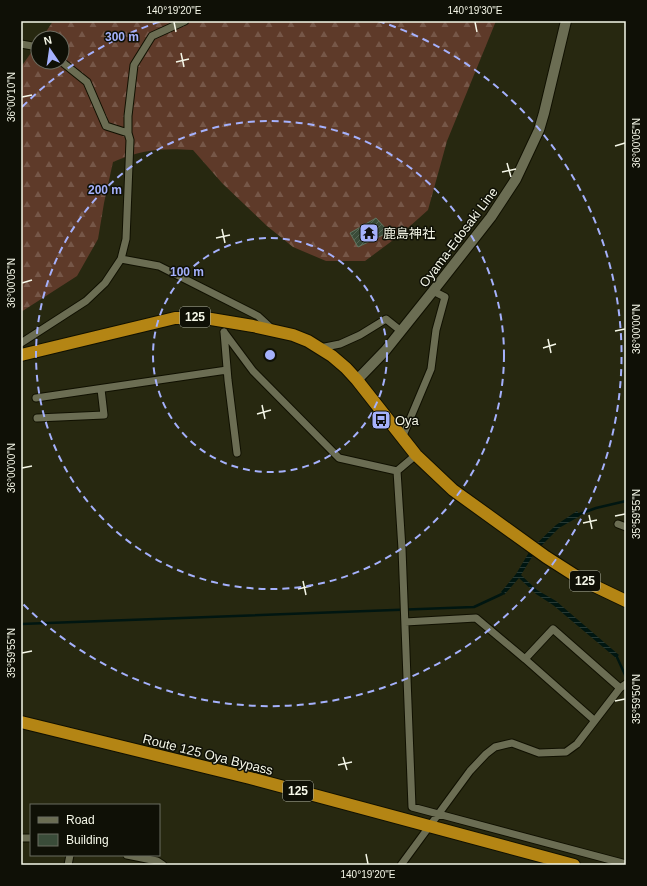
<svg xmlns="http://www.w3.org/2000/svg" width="647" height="886" font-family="Helvetica,'Noto Sans JP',sans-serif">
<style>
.forest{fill:url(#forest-firs)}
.water{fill:url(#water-rules)}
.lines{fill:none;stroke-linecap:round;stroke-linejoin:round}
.stream{stroke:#001611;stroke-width:2.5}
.building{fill:url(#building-hatch);stroke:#60745f}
.minor-casing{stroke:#101000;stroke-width:9}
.secondary-casing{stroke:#101000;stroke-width:12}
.trunk-casing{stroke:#101000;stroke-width:14}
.minor{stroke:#6b6d53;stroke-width:7}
.secondary{stroke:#6b6d53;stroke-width:10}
.trunk{stroke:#b48514;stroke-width:12}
.ticks{fill:none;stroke:#f5f7e8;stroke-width:1.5}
.ring{fill:none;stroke:#a5b1fc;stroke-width:2;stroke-dasharray:7 5}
.labels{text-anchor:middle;stroke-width:3;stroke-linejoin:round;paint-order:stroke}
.shield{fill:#0f1006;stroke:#b0b2a4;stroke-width:1}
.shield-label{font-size:12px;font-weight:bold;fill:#f5f7e8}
.poi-label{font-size:13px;fill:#f5f7e8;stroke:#0f1006;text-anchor:start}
.street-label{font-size:13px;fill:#f5f7e8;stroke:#0f1006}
.centre{fill:#a5b1fc;stroke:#0f1006;stroke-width:2}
.ring-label{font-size:12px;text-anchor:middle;font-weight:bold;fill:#a5b1fc;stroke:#0f1006;stroke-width:3;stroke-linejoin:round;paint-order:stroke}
.neatline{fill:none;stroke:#f5f7e8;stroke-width:1.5}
.ticks-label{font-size:10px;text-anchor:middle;fill:#f5f7e8}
</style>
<defs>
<pattern id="forest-firs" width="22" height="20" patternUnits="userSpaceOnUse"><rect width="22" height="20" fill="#5e3a29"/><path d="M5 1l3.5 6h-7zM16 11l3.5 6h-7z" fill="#765748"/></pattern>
<pattern id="water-rules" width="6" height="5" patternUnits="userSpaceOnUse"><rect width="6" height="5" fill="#001611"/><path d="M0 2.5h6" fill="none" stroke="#263934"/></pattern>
<pattern id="building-hatch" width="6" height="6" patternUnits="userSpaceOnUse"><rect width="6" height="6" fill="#3a4c39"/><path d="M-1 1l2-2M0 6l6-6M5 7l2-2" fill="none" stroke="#576756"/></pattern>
</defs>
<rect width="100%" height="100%" fill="#272810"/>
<path class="forest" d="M53,21H496L447,141L428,210L400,235L365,261H326L293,247L267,226L222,183L193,150C163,148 142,149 113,162L104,203L98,239L77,276L21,312V67L38,43V62H62V38H42Z"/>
<path class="water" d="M577,511L580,516L559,528L535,552L521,575L537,590L556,601L619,655L616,658L553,605L536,594L519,578L504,595L501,592L516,574L531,549L556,525Z"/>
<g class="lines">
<path class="stream" d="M577,515L596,508L626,501
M21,624L474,607L502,594L504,591
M616,655L626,677"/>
</g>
<path class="building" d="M376,218L389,232L358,247L350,233Z"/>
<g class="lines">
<defs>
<path id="minor" d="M21,44L38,47
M128,133V116L134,65L152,36L185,21
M121,259L159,266L258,316L271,328
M224,332L253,371L339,458L397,471
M224,332L228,380L237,453
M21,343L86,301L105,283L121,259L126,239L130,140L128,133L106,126L87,82L62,62
M320,348L340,344L360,335L386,319L401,331
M36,398L227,370
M37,418L104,415L101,389
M402,438L431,369L436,330L445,297L433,291
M416,455L397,471L402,549L412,807L626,864
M618,524L626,527
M405,622L476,618L525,659L594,720
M525,659L553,629L620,688
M21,838H31
M127,855L157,861L163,865
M68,865L70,855
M401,865L470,771L486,754L495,747L512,743L539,753L566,752L577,744L620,688L626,684"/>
<path id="secondary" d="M357,380L385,351L433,291L491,217L516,179L539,130L544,113L566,21"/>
<path id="trunk" d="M21,355L175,318H205L253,326L293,335L308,341L332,356L346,368L357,380L416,455L453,490L546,557L582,580L626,601
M21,722L250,778L574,865"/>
</defs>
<use href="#minor" class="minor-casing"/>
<use href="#secondary" class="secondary-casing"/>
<use href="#trunk" class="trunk-casing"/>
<use href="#minor" class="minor"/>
<use href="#secondary" class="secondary"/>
<use href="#trunk" class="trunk"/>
</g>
<path class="ticks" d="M174,22L176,32M475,22L477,32M181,53L184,67M176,62L189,59M22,97L32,95M615,146L625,143M507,163L511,177M502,172L516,169M222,229L225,243M216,238L230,235M22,283L32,280M615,331L625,329M548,339L551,353M543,348L556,344M262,405L265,419M257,414L271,410M22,468L32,466M589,515L592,529M615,516L625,514M583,523L597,520M303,581L306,595M298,589L311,586M22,653L32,651M615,701L625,699M343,757L347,770M338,765L352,762M366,854L368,864"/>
<g class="ring">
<circle cx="270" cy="355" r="117"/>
<circle cx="270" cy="355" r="234"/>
<path d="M22 107A351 351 0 0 1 162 21M378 21A351 351 0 1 1 22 603"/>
</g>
<defs>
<symbol id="temple-square" viewBox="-11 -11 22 22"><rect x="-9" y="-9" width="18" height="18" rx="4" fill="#a5b1fc" stroke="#0f1006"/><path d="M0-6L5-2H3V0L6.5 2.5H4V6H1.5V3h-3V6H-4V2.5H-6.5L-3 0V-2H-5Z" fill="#111"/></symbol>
<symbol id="bus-square" viewBox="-11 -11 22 22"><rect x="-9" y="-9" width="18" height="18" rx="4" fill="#a5b1fc" stroke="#0f1006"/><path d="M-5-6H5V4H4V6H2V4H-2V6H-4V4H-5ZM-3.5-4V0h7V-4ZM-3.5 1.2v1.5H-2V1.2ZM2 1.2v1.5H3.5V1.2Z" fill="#111"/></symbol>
</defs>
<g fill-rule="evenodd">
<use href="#temple-square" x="358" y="222" width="22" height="22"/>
<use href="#bus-square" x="370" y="409" width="22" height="22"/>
</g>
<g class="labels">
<g class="shield">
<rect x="180" y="307" width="30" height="20" rx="3"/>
<rect x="570" y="571" width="30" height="20" rx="3"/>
<rect x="283" y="781" width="30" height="20" rx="3"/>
</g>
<g class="shield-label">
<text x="195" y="321">125</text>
<text x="585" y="585">125</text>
<text x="298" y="795">125</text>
</g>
<g class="poi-label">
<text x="383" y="238">鹿島神社</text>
<text x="395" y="425">Oya</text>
</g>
<g class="street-label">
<text transform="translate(458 237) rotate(-53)" y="5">Oyama-Edosaki Line</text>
<text transform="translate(208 754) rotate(14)" y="5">Route 125 Oya Bypass</text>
</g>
</g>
<circle cx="270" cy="355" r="6" class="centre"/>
<g class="ring-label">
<text x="122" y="41">300 m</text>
<text x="105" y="194">200 m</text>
<text x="187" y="276">100 m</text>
</g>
<rect width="647" height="886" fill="none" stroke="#0f1006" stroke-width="44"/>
<rect x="30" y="804" width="130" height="52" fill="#0f1006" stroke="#6b6c60"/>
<rect x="38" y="817" width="20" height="6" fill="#6b6d53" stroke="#6b6c60"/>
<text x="66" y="824" font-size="12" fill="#f5f7e8">Road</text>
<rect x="38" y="834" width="20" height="12" fill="#3a4c39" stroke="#6b6c60"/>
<text x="66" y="844" font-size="12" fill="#f5f7e8">Building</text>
<g transform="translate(50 50) rotate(347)"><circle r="19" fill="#0f1006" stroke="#6b6c60"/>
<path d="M0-3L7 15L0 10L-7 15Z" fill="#a5b1fc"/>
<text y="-6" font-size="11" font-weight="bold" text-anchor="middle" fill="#f5f7e8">N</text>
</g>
<rect x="22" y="22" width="603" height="842" class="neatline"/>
<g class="ticks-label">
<text x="174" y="14">140°19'20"E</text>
<text x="475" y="14">140°19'30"E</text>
<text transform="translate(11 97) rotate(-90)" y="4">36°00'10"N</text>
<text transform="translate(636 143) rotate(-90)" y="4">36°00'05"N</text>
<text transform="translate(11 283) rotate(-90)" y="4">36°00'05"N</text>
<text transform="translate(636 329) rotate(-90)" y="4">36°00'00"N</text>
<text transform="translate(11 468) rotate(-90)" y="4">36°00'00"N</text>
<text transform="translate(636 514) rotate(-90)" y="4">35°59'55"N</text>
<text transform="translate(11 653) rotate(-90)" y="4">35°59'55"N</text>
<text transform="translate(636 699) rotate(-90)" y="4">35°59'50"N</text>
<text x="368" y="878">140°19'20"E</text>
</g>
</svg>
